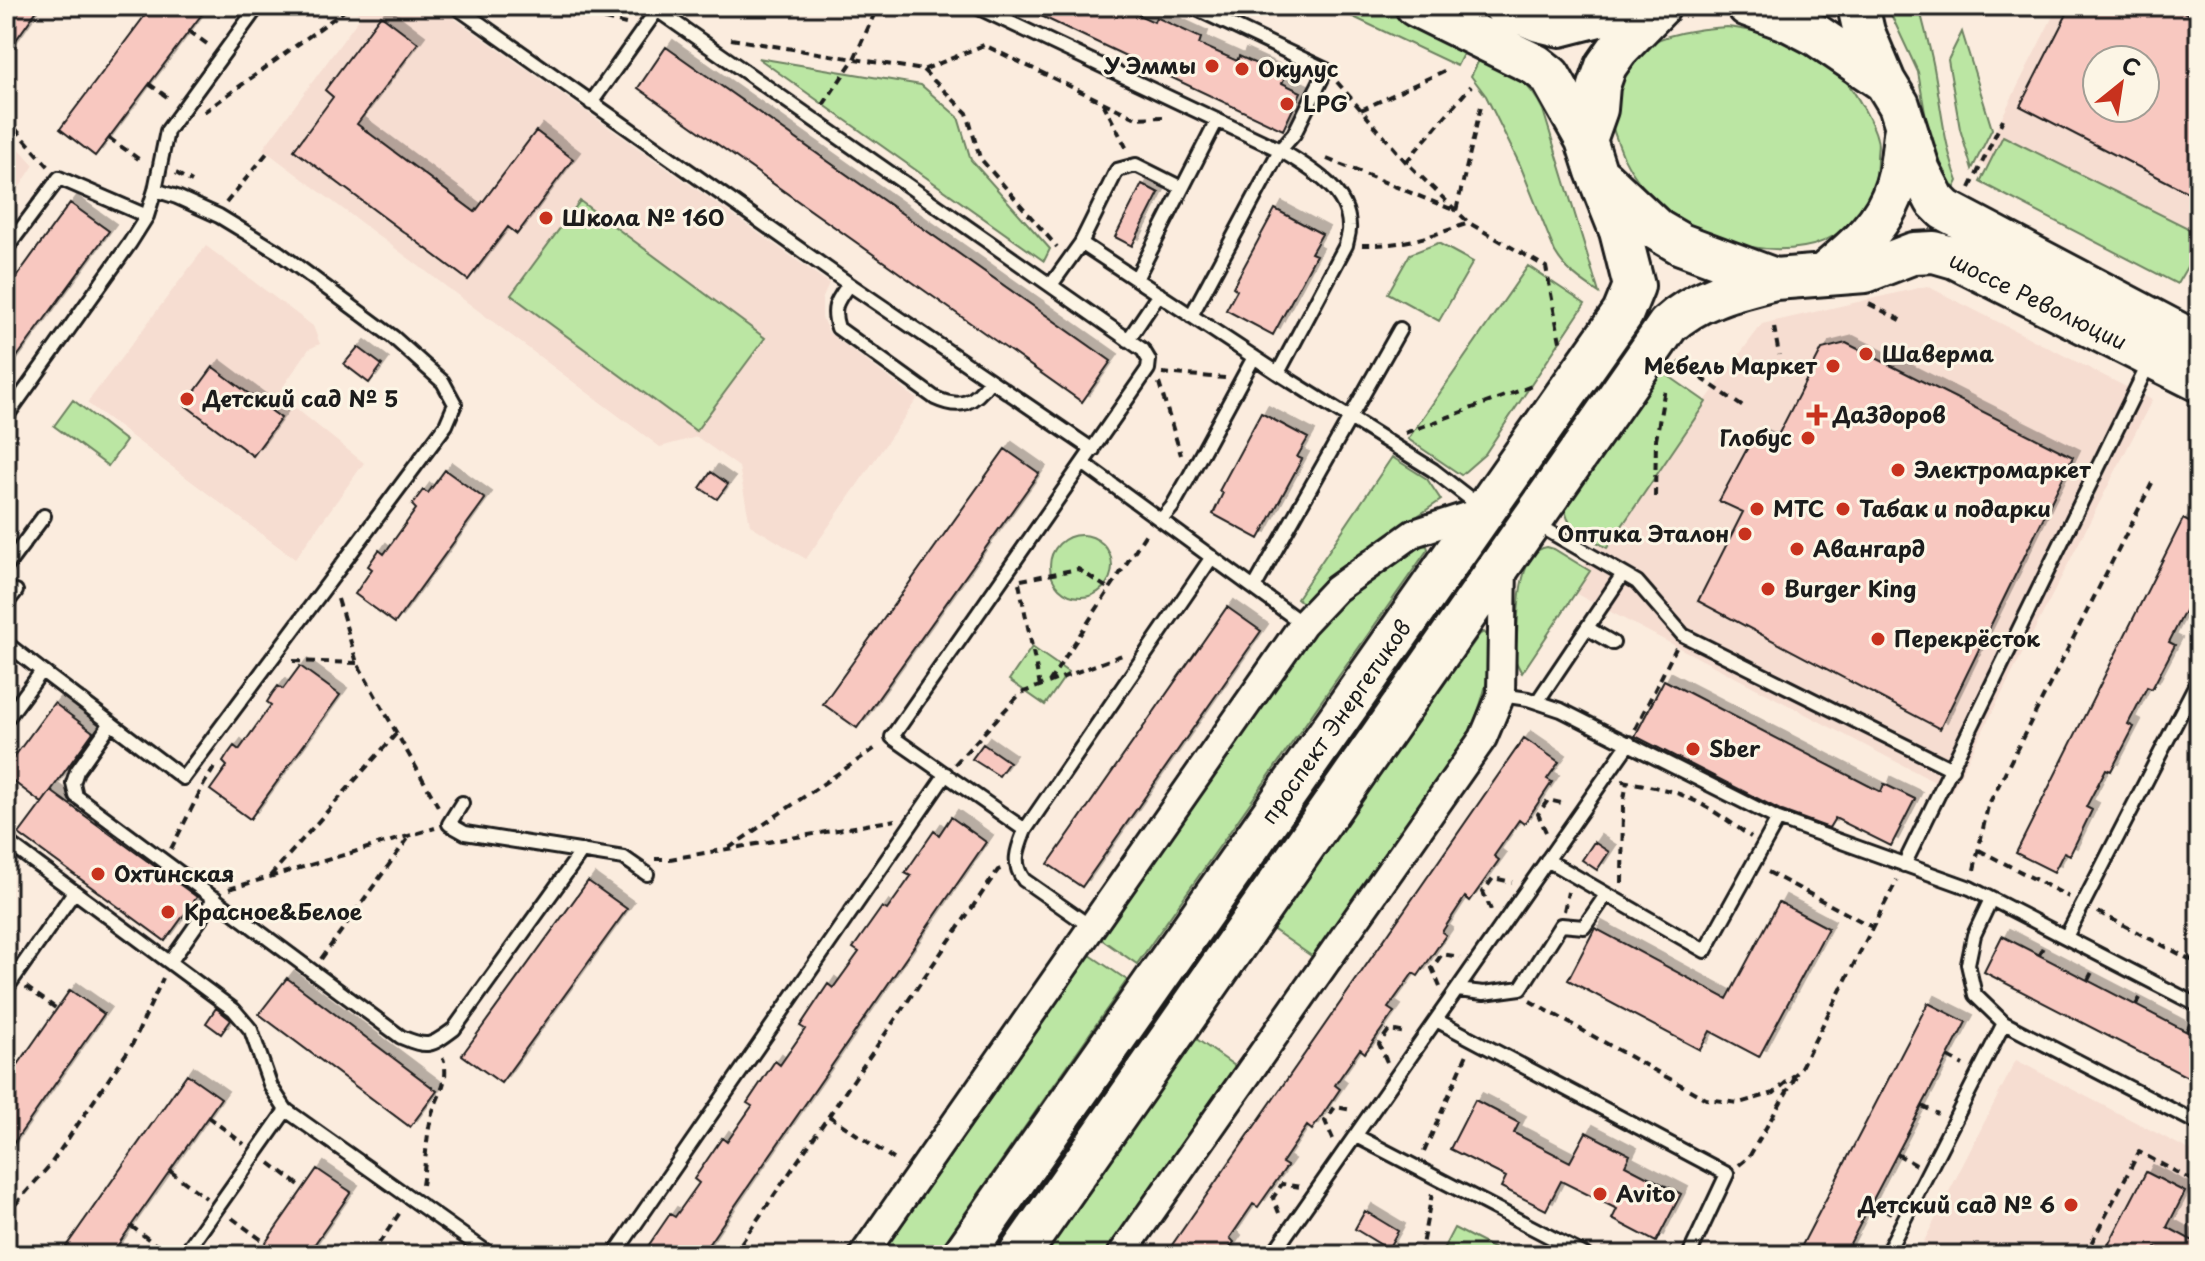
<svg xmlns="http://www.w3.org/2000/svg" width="2205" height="1261" font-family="'Playpen Sans',sans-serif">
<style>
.built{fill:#f6ddd1;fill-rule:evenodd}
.green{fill:#bbe6a3;stroke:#6c8160;stroke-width:2}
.building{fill:#f8c8c0;stroke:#1c1c1c;stroke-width:2;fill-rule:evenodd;filter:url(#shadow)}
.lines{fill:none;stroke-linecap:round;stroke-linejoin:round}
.lane-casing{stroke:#1c1c1c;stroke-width:18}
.street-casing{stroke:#1c1c1c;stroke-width:32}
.primary-casing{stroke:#1c1c1c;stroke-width:46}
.path{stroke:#1c1c1c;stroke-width:4;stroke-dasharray:8 6;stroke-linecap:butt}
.lane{stroke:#fcf5e5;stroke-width:12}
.street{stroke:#fcf5e5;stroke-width:26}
.primary{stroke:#fcf5e5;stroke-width:40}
.poi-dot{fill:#c8321e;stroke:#fcf5e5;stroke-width:3}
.labels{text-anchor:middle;stroke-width:6;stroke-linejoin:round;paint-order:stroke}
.poi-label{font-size:22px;font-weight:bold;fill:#1c1c1c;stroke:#fcf5e5;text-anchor:start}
.street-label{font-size:22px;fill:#1c1c1c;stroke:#fcf5e5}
</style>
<defs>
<filter id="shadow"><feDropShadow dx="7" dy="-7" stdDeviation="0" flood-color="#0004"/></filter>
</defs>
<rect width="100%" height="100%" fill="#fbecde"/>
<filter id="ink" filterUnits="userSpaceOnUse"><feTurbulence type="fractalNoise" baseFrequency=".0125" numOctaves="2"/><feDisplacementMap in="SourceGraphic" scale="16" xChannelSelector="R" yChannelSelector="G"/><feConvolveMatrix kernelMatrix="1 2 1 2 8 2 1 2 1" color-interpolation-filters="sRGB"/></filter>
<g filter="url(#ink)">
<path class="built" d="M361,6H437L829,283L822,300V318L829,333L917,399L806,559L750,525L739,467L697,437L660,447L263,149L361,16L357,12Z
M2058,6H2199V275L1979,163ZM2097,60H2145V108H2097Z
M6,134L34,165L6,208Z
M206,246L313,326L320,344L309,349L278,394L364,463L295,559L87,403Z
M1927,286L2152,400L1952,791L1567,589L1762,324Z
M2016,1060L2199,1155V1255H1917Z"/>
<path class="green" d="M1330,6H1378L1466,48L1457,66Z
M1887,6H1919C1924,27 1930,47 1934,68C1941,106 1944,145 1958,181L1954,189L1937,165L1929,136L1918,72Z
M1727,27C1769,32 1792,38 1827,65C1833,70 1840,74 1845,80C1855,92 1874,124 1877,139C1879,144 1877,151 1877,157C1877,170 1876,186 1870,198C1859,222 1830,243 1804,247C1732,260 1642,215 1618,143C1614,133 1607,111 1610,101C1611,95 1618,86 1621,80C1626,71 1631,55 1639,49C1665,33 1697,29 1727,27Z
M1962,32L1992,129L1972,169L1960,129L1948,60Z
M1481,56C1511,73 1527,77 1543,110L1599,293C1581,281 1566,271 1555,252L1520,165L1486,96L1471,76Z
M758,58L921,85L958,117L971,160L1050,249L1044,261Z
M2003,136L2186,227C2205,245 2187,266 2177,284L1980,182Z
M580,201L765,338L696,431L511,295Z
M1438,243L1473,262L1439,321L1388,293L1410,254Z
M1528,266L1585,304L1485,454L1461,475L1408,439Z
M1660,370L1706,402L1607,548C1590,537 1559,527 1567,502Z
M73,400L126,441L108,466L54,426Z
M1392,457L1427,479L1441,500L1353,560L1303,603L1297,598Z
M1050 566a31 31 0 1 1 62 0a31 31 0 1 1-62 0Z
M1423,545L1427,546L1428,549L1137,964L1101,939L1316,629L1348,598Z
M1547,547L1554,549L1590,571L1522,673C1521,672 1516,662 1516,661C1514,654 1516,644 1517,636C1518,614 1518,550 1547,547Z
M1484,632C1502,647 1479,710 1471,730L1313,957L1271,928L1480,634Z
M1032,647L1068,672L1045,705L1009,680Z
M1090,955L1127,980L936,1255H881Z
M1195,1038L1235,1066L1104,1255H1044Z
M1454,1228L1507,1255H1440Z"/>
<path class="building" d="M6,6H40L6,54Z
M152,6H208L95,156L60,129Z
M1020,6H1119L1154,22L1156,17L1201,38L1199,44L1237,61L1239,56L1285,77L1282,83L1301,92L1283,130Z
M2071,6H2172L2199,20V198L2020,106ZM2097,60H2145V108H2097Z
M381,15L418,43L357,124L475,212L536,131L573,159L517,234L508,227L468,280L294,150L333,97L325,90Z
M666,47L1111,361L1082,402L638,88Z
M1142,184L1159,193L1132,246L1115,237Z
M70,203L109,231L6,372V291Z
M1275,209L1322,234L1311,253L1316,255L1273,335L1226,310L1237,290L1233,287Z
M1846,343L2073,457L1940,729L1698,601L1743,512L1719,501L1755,434L1774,443L1822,349Z
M358,347L382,365L369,383L344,364Z
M213,367L281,418L253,456L185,405Z
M1261,413L1308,438L1297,457L1302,459L1259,539L1213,514L1223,493L1219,491Z
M1005,449L1039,473L857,728L823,704Z
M445,470L485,499L395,623L355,594L372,569L368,566L379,550L384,554L416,509L412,505L417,498L423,490L428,493Z
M711,472L728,484L717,499L700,488Z
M2183,519L2199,527V608L2189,603L2169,642L2175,645L2152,689L2147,687L2128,724L2134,727L2111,771L2106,769L2086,807L2092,810L2070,855L2064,852L2054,872L2016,853Z
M1227,607L1261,631L1082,887L1048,864Z
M300,666L340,695L250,819L210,790L227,766L223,762L228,754L234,746L239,750L271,705L267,702L272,694L278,686L283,689Z
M1664,680L1881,792L1884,784L1915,799L1891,846L1835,818L1829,828L1782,811L1635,736Z
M54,703L93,732L42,803L6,776V768Z
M1524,738L1559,762L1547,779L1552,782L1524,824L1519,820L1494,856L1499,860L1470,901L1465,897L1442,932L1446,935L1418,976L1413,973L1388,1008L1394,1012L1365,1053L1360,1049L1335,1085L1340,1089L1312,1130L1307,1126L1282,1163L1287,1166L1272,1187L1258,1207L1253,1204L1230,1238L1234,1242L1225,1255H1165Z
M983,744L1009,762L999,776L972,759Z
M51,791L197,897L165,941L19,834Z
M951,817L986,842L701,1255H642L670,1214L675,1217L699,1183L694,1179L722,1138L727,1142L752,1106L747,1103L775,1061L780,1065L805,1029L800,1026L828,984L833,988L859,952L853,948L882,907L887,910L911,876L905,873L934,831L939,835Z
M1594,842L1609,852L1597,870L1582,860Z
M588,881L627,909L501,1083L462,1055Z
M1779,902L1828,928L1759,1057L1710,1031L1700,1050L1568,980L1595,928L1727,999Z
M2002,936L2199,1038V1083L1984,972Z
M287,978L437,1091L410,1127L259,1014Z
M70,990L104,1014L6,1154V1082Z
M1928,1003L1966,1022L1844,1255H1797Z
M216,1008L231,1020L221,1034L206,1023Z
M187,1074L221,1098L131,1226L111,1255H60Z
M1475,1100L1519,1123L1514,1133L1570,1162L1586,1132L1630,1155L1625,1165L1681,1194L1656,1242L1612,1219L1617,1209L1561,1181L1546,1210L1501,1187L1506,1177L1450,1149Z
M317,1169L351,1192L307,1255H257Z
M2146,1172L2185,1192L2167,1227L2199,1244V1255H2169L2156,1248L2152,1255H2103Z
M1365,1211L1398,1231L1388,1249L1355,1229Z"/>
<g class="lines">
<defs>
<path id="lane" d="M455,6L849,284L1093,450
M975,6L1280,150L1191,316
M1191,6L1326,70L1294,134L1280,150C1307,167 1348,188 1349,226C1350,232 1347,239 1346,245L1278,373
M591,103L657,10L1143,350L1149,360L1148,369L892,737L1025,830
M1081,243L1278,373L1433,470L1482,508
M6,249L59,178L147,216
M1136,279L1217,120
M849,284C837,301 831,307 838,328L935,398C961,410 974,403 990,381
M1051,285L1081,243L1117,170L1136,165L1182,188
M1128,340L1159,294
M6,417L130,243L147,216L155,190L167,131L258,6
M1084,464L1303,624
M1161,520L1172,507L1188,479L1254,357
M1535,523L1637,582L1683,635L1952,769
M6,567L44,516
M1254,588L1400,329
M6,604L16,591
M1587,628L1613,643
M6,643L42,671L6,720
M42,671L183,778L446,425L455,404L443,382L393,337L278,252L219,216L177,197L155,190
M1501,695L1528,699L1561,710L1778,819L1970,888L2199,1006
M1537,702L1623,574
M111,723L77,771L73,783L76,796L401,1037C428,1048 430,1047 454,1029L582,851
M462,803L449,824L465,833L624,858L647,874
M6,841L234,1010L251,1030L271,1087L286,1110
M1547,860L1705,951L1778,819
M1904,865L2150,361
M1991,899L1974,935L1968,964L1975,995L2004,1023L2199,1124
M1091,927L1024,880C1011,863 1018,848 1025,830L1212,557
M2066,937L2199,678
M171,961L215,898
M6,989L74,892
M1457,990L1484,993L1521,988L1561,925L1584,927L1606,895
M1436,1020L1727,1174L1689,1255
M1356,1136L1585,1255
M184,1255L286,1110L491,1255
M614,1255L946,774
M1272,1255L1629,743
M1886,1255L2004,1023"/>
<path id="street" d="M863,1255L1303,624L1336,589L1414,533L1485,510
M1121,1255L1483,738L1501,695L1503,562"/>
<path id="primary" d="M1504,6L1539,21L1560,26L1638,6
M1748,6L1789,21L1816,35L1885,82L1899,105L1920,171L1935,200L1945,210L2199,344
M1858,6L1864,32L1885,82
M1586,140L1597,109L1599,86L1606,66L1618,49L1660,6
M1604,180L1657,230L1681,244L1775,279L1865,272L1914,253L1934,252L1955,258L2199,381
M1824,274C1854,249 1885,224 1896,185C1901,169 1902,151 1904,134
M963,1255L1623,313L1634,286L1620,231L1596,171L1586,140L1550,76L1536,65L1416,6
M1019,1255L1668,325C1698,297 1736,289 1775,279"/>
</defs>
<use href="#lane" class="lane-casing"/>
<use href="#street" class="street-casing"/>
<use href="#primary" class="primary-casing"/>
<path class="path" d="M550,6L626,24
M189,31L210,46
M731,39L923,70L984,45L1136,118L1166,117
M923,70L967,113L980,158L1057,247
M1337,82L1406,162L1469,223L1546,267L1561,347
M149,84L170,99
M1103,103L1127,149
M823,105L854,59L878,6
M1361,110L1448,69
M204,112L351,6
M6,118L49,167
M109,138L143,162
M1327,159L1456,211L1482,102
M1406,162L1471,86
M176,173L192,182
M1970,188L2003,119
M226,203L268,152
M1362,245C1404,246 1431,236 1469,223
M1869,304L1903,321
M1774,327L1779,355
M1678,362L1746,409
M1162,373L1225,378
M1159,383L1181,455
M1405,433L1532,386
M1655,497L1656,440L1665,388
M1021,580L1078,569L1109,589
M1019,583L1040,686
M338,599L357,663L439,808
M293,661L357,663
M1049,682L1147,532
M1635,729L1676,648
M955,764L1021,693L1125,654
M1622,781C1639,784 1657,787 1673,792C1702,801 1727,820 1751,837
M1546,832L1538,814L1548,800L1566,804
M729,848L877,747
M171,849L204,784L214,768
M1979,850L2069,897
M655,859H670L895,820
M1974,870L1988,806L2152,483
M1768,872L1872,927
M270,876L396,734
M1622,883L1623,805L1627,782
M229,889L435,828
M1491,910L1483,892L1493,878L1512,882
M1564,911L1568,892
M2098,912L2199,964
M2039,955L2045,943
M321,959L409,837
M2088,980L2094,968
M26,987L57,1009
M1440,987L1432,968L1442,954L1460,957
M1530,1001L1706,1099L1739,1103L1774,1093L1799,1071L1897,880
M2136,1005L2143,993
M2187,1031L2193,1019
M6,1055L18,1064
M1948,1057L1963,1065
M1387,1062L1379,1044L1389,1030L1407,1033
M1922,1106L1938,1114
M829,1116L898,1162
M208,1117L244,1144
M1333,1139L1325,1121L1335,1107L1353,1110
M1424,1152L1467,1054
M1897,1154L1916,1165
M270,1163L303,1188
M1739,1165L1749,1157L1796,1076
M170,1171L206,1198
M422,1185C426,1162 426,1136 432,1114C439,1092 450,1081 443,1058
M1872,1203L1891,1213
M1279,1213L1273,1198L1282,1184L1300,1187
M6,1215L50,1165L132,1045L163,978
M232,1218L266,1243
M131,1226L168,1254
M1846,1252L1851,1255
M371,1255L401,1211
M733,1255L998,870L1003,868
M1420,1255L1432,1194
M1529,1255L1534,1245
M2085,1255L2139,1152L2199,1184"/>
<use href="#lane" class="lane"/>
<use href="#street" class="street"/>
<use href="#primary" class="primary"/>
</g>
</g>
<g class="poi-dot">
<circle cx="1212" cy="66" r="8"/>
<circle cx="1242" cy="69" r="8"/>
<circle cx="1287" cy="104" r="8"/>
<circle cx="546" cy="218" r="8"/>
<circle cx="1866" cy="354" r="8"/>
<circle cx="1833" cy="366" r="8"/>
<circle cx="187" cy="399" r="8"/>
<path d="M1813 403h8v8h8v8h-8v8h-8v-8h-8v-8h8z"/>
<circle cx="1808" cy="438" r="8"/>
<circle cx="1898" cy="470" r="8"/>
<circle cx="1757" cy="509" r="8"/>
<circle cx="1843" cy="509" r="8"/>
<circle cx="1745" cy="534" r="8"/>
<circle cx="1797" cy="549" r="8"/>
<circle cx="1768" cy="589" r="8"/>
<circle cx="1878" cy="639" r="8"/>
<circle cx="1693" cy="749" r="8"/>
<circle cx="98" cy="874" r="8"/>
<circle cx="168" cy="912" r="8"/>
<circle cx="1600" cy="1194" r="8"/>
<circle cx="2071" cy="1205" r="8"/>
</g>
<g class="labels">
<g class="poi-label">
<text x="1196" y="74" text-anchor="end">У Эммы</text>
<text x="1258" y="77">Окулус</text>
<text x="1303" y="112">LPG</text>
<text x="562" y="226">Школа № 160</text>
<text x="1882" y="362">Шаверма</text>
<text x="1817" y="374" text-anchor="end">Мебель Маркет</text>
<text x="203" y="407">Детский сад № 5</text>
<text x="1833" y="423">ДаЗдоров</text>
<text x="1792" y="446" text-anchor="end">Глобус</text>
<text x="1914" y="478">Электромаркет</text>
<text x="1773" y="517">МТС</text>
<text x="1859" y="517">Табак и подарки</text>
<text x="1729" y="542" text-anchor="end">Оптика Эталон</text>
<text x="1813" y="557">Авангард</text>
<text x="1784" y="597">Burger King</text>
<text x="1894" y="647">Перекрёсток</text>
<text x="1709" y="757">Sber</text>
<text x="114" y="882">Охтинская</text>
<text x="184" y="920">Красное&amp;Белое</text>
<text x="1616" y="1202">Avito</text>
<text x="2055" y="1213" text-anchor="end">Детский сад № 6</text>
</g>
<g class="street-label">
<text transform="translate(2038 301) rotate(26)" y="8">шоссе Революции</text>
<text transform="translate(1336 722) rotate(-55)" y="8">проспект Энергетиков</text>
</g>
</g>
<rect width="2205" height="1261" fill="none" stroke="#fcf5e5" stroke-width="32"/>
<rect x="16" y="16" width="2173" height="1229" fill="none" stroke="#1c1c1c" stroke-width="3" filter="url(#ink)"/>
<g transform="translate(2121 84) rotate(30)"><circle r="38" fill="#fcf5e5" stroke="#a29e95" stroke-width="2"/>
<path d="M0-6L14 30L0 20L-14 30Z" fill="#c8321e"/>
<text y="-12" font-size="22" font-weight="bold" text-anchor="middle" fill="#1c1c1c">С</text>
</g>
</svg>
